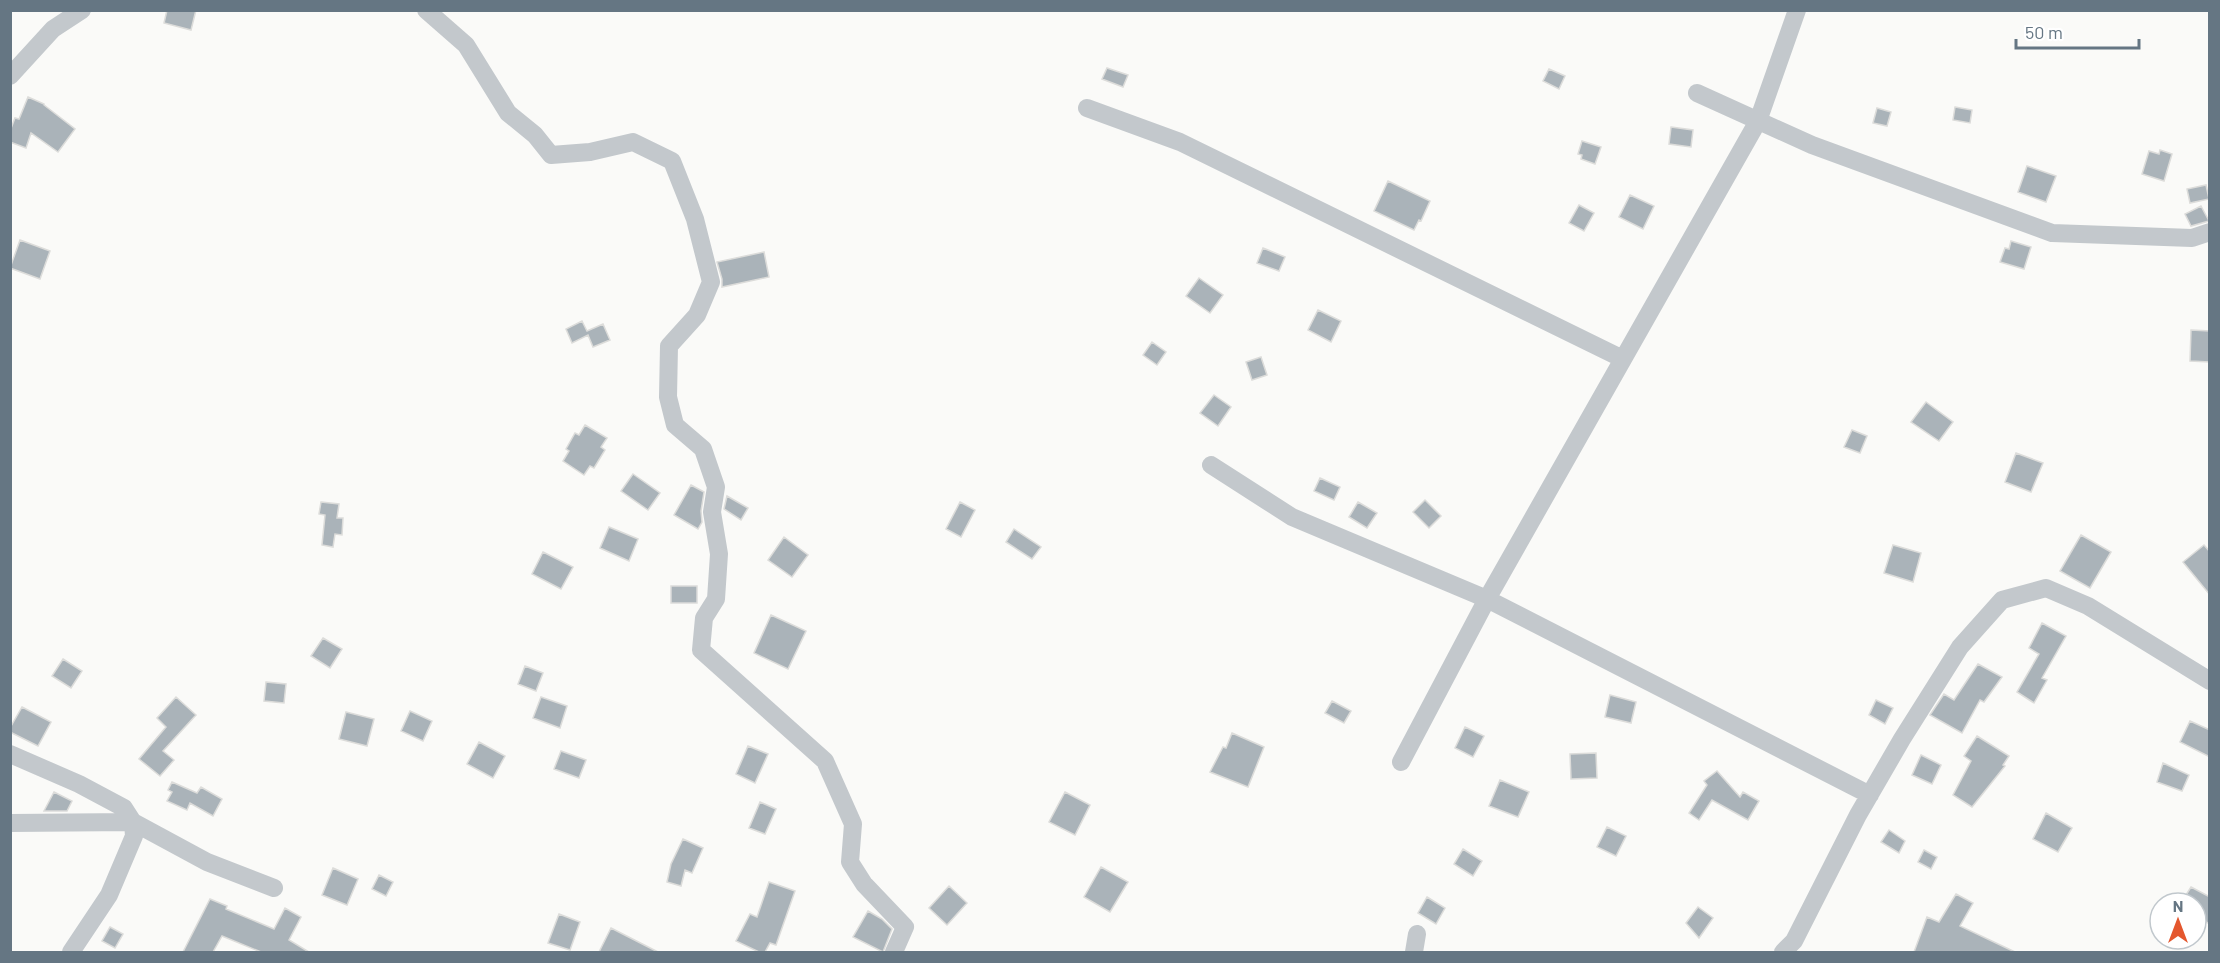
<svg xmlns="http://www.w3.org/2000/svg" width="2220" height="963" font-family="Barlow,sans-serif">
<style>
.building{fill:#aab3b9;stroke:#dcdcda;stroke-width:1.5}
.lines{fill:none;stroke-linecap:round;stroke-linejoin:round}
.minor{stroke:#c3c8cc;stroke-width:18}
</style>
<rect width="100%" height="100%" fill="#fafaf8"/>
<path class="building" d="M167,10H196L191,30L164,23Z
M1107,68L1128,75L1123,87L1102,79Z
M1549,69L1565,76L1559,89L1543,81Z
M28,97L44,104V105L75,129L58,152L31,133L26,148L10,142V131L15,118L19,119Z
M1955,107L1972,110L1970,123L1953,120Z
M1877,108L1891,112L1887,126L1873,123Z
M1671,127L1693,130L1691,147L1669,144Z
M1582,141L1601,147L1595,164L1581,159L1582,155L1578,154Z
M2160,150L2172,154L2164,181L2142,174L2149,151L2159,154Z
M2027,166L2056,176L2046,202L2018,192Z
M1388,181L1430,201L1421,221L1419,220L1414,230L1374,211Z
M2206,185L2209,199L2190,203L2187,189Z
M1630,195L1654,206L1643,229L1619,217Z
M1579,205L1594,213L1584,231L1569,223Z
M2201,206L2209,221L2191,226L2185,214Z
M20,240L50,251L40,279L10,268Z
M2011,241L2031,247L2024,269L2000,262L2005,248L2009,249Z
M1263,248L1285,257L1279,271L1257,263Z
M764,252L769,277L722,287V279L717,262Z
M1199,278L1223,295L1210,313L1186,296Z
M1318,310L1341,321L1331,342L1308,330Z
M582,321L587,331L603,324L610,340L593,347L588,335L572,343L566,329Z
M2191,330L2210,331V362L2190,361Z
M1152,342L1166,352L1157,365L1143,355Z
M1261,357L1267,375L1252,380L1246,362Z
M1214,395L1231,407L1218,426L1200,413Z
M1926,402L1953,422L1939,441L1911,422Z
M585,425L607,438L601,447L605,450L594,468L590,466L584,475L563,461L569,451L566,449L575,433L579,435Z
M1852,430L1867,436L1860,453L1844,447Z
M2016,453L2043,463L2031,492L2005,482Z
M633,474L660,493L648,510L621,491Z
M1320,478L1340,487L1334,500L1314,491Z
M691,485L704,492L701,511L702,522L698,529L674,515Z
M727,496L748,508L741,520L724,509Z
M1425,500L1441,516L1429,528L1413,512Z
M321,502L339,504L337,518H343L342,535L335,534L333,547L322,545L325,515L319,514Z
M960,502L975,510L961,537L946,529Z
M1358,502L1377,513L1367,528L1349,517Z
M609,527L638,539L629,561L600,548Z
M1014,529L1041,547L1032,559L1006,542Z
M2081,535L2111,552L2090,588L2060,571Z
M784,537L808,555L792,577L768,560Z
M1893,545L1921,553L1913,582L1884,573Z
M2204,545L2210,552V595L2183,562Z
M543,552L573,567L561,589L532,574Z
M671,586H697V603H671Z
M771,615L806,631L788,669L754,653Z
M2042,623L2066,636L2042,678L2047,680L2034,703L2017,692L2039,654L2029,648Z
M323,638L342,649L330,668L311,656Z
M63,659L82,671L71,688L52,676Z
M1978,664L2002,677L1984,702L1980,700L1962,733L1930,715L1944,694L1954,700Z
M525,666L543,673L536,691L518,684Z
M266,682L286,684L284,703L264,701Z
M1610,695L1636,702L1631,723L1605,717Z
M176,697L196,715L163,751L174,760L160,776L139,759L166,727L157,718Z
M541,697L567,706L560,728L533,718Z
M1876,700L1893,708L1885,724L1869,715Z
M1332,701L1351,711L1344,723L1325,713Z
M22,707L51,722L38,746L10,732V728Z
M410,711L432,721L423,741L401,731Z
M346,712L374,719L367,746L339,739Z
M2190,721L2210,730V757L2180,742Z
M1465,727L1484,736L1473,757L1455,748Z
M1232,733L1264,747L1248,787L1210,772L1223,747L1226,748Z
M1977,736L2009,756L2003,765L2005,766L1972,807L1953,795L1971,761L1964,756Z
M479,742L505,756L493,778L467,764Z
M748,746L768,754L755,783L736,774Z
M561,751L586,760L579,778L554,769Z
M1596,753L1597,778L1571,779L1570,754Z
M1921,755L1941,765L1932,784L1912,775Z
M2163,763L2189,775L2182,791L2157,782Z
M1717,771L1740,797L1743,792L1759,801L1748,820L1712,800L1699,820L1689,813L1707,785L1704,781Z
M1500,780L1529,792L1518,817L1489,806Z
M172,782L197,793L201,787L222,799L213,816L190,803L187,810L167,801L172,792L168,790Z
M54,792L72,801L67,811H44Z
M1065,792L1090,805L1075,835L1049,822Z
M760,802L776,809L765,834L749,828Z
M2046,813L2072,828L2058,852L2033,839Z
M1607,827L1626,836L1616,856L1597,847Z
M1889,830L1905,841L1899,853L1881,842Z
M683,839L703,848L692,873L685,870L681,886L667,882L671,864Z
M1463,849L1482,861L1473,876L1454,864Z
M1924,850L1937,857L1931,869L1918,862Z
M1101,867L1128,882L1110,912L1084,897Z
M333,868L358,879L347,905L322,895Z
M379,875L393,882L386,896L372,889Z
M769,882L795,891L776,945L770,943L765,952H759L736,941L750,914L757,917Z
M949,886L967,903L947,925L929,908Z
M2191,887L2210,897V924L2196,917V903H2181Z
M1956,894L1973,903L1960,926L2015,952H1914L1927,917L1939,922Z
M1427,897L1445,908L1436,924L1418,913Z
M210,899L227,906L226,909L274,929L285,908L301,917L289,940L309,952H261L222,936L213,952H183Z
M1698,907L1713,918L1699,938L1686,923Z
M868,911L882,919L892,929L883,952L853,937Z
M559,914L580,922L570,950L548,943Z
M110,927L123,934L115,948L102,941Z
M611,928L658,952H599Z"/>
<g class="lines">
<path class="minor" d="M426,10L466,45L508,113L535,135L551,155L590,152L633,142L672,161L695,219L711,282L697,315L669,346L668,397L675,425L703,449L716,487L712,512L719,554L716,599L704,618L701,650L825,761L853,824L850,862L864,884L905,927L894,952
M10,76L53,29L82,10
M1697,93L1812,145L2052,233L2192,238L2210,232
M1087,108L1180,142L1623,359
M1211,465L1292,517L1487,599L1870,795
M10,754L79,784L124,808L133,822L207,862L274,888
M1401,762L1487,599L1758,121L1797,10
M10,823L133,822
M71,952L109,895L134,836L133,822
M1414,952L1417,934
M1783,952L1794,941L1858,815L1902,739L1960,647L2002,600L2046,588L2088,606L2210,681"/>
</g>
<rect width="2220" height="963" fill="none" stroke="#657683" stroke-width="24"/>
<g transform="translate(2178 921)"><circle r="28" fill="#ffffff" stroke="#c1c8cd" stroke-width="1.5"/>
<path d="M0-4.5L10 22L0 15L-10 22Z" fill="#e4572e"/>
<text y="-9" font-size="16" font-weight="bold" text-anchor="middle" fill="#657683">N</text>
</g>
<path d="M2016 39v9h123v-9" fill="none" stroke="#657683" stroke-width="3"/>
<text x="2025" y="39" font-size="18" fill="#657683" stroke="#ffffff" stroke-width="4.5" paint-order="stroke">50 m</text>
</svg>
